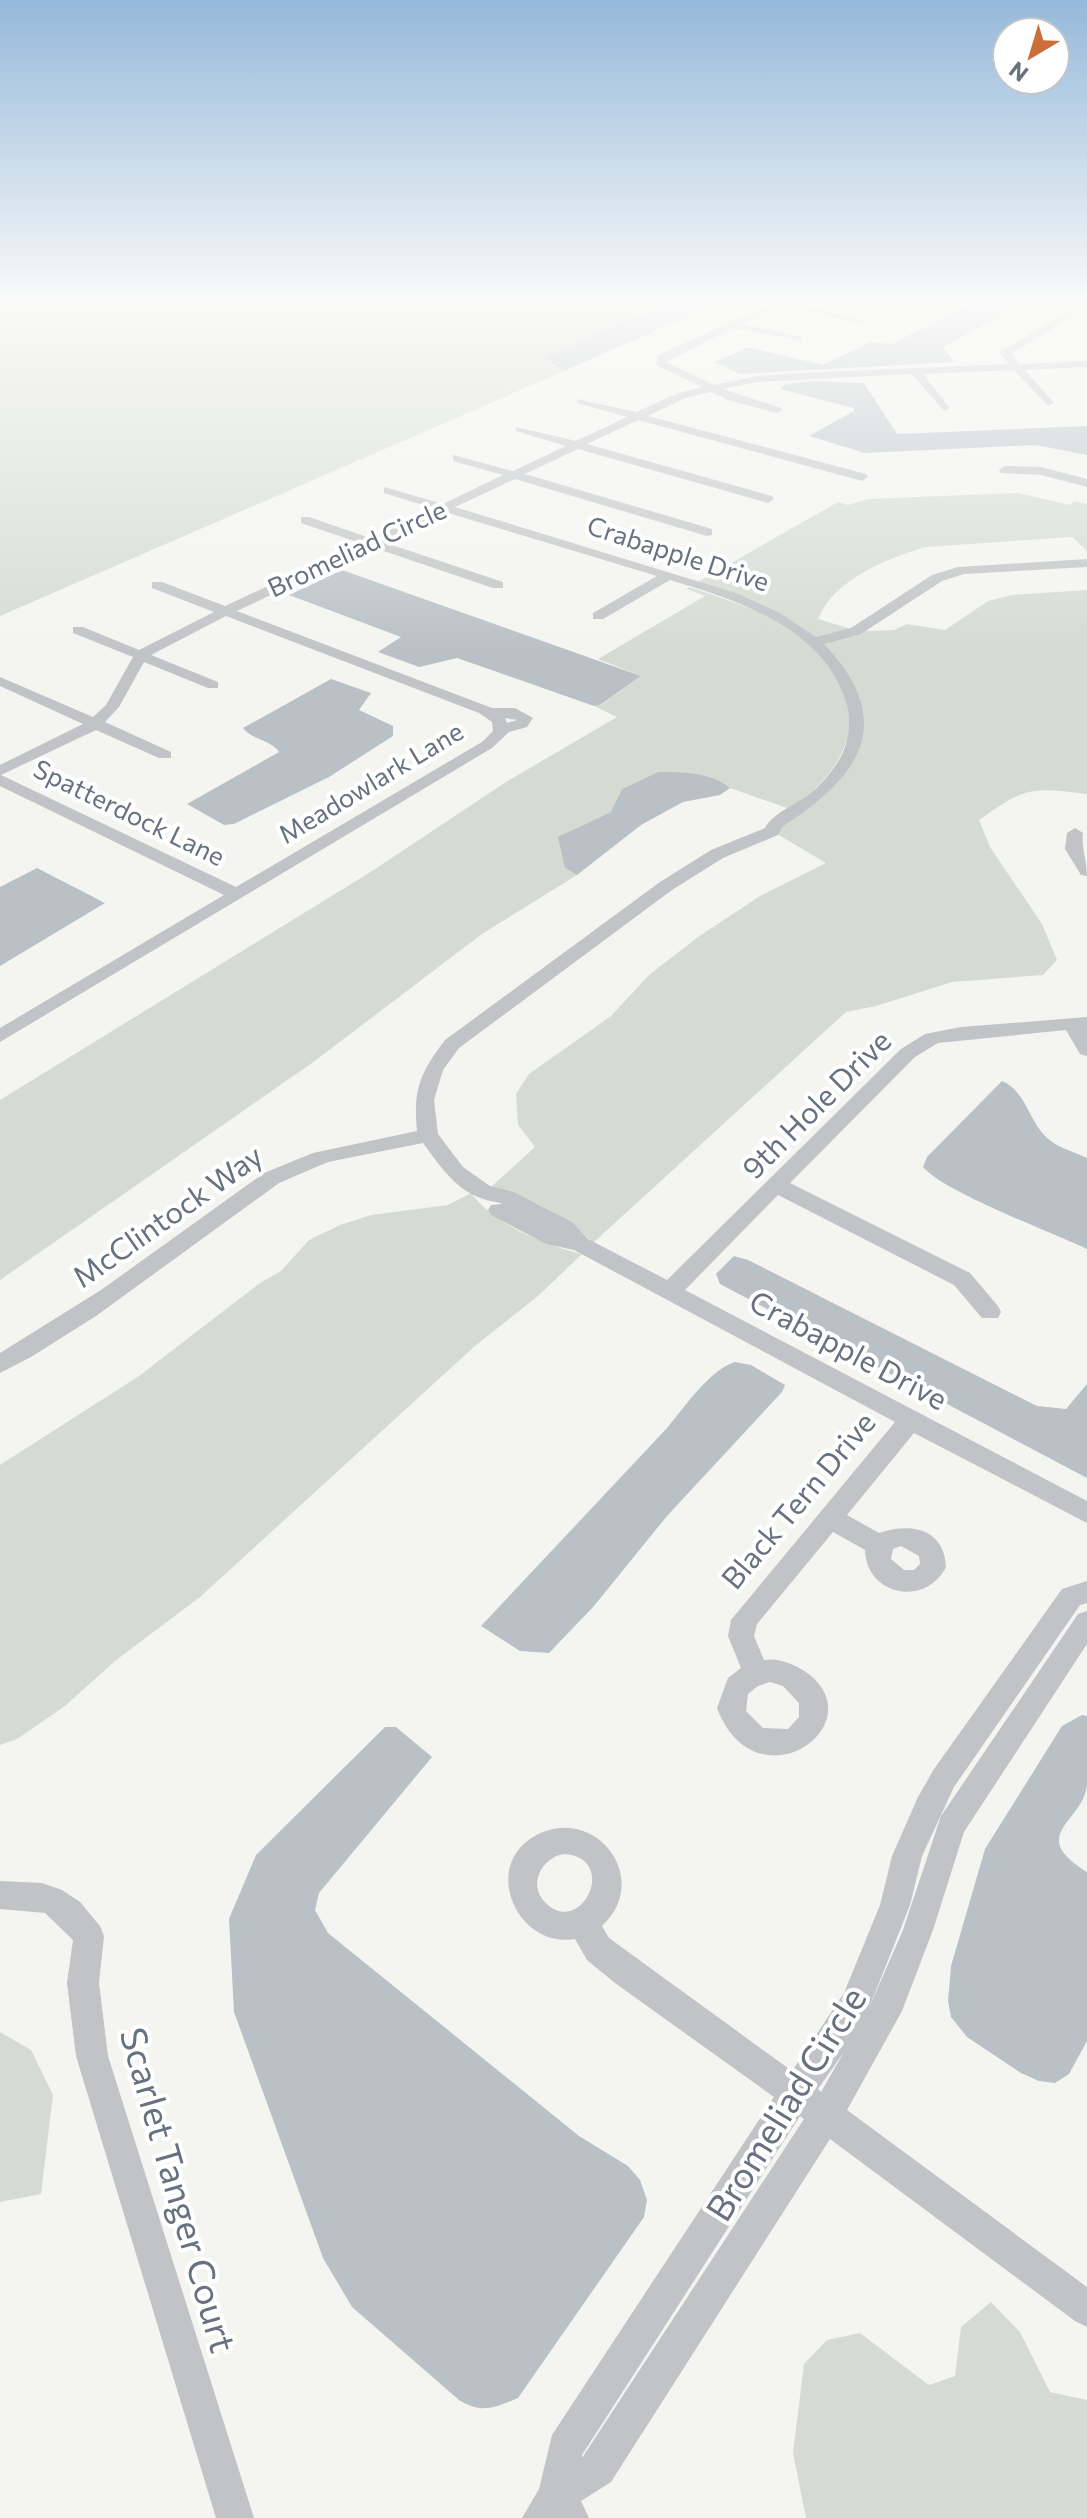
<svg xmlns="http://www.w3.org/2000/svg" width="1087" height="2518" font-family="Commissioner,sans-serif">
<style>
.green{fill:#d5dbd3}
.water{fill:#b9c1c6}
.lines{fill:none;stroke-linecap:round;stroke-linejoin:round}
.minor{fill:#c1c3c6;fill-rule:evenodd}
.labels{text-anchor:middle;stroke-width:8;stroke-linejoin:round;paint-order:stroke}
.far-street-label{font-size:26px;fill:#67717f;stroke:#fff}
.street-label{font-size:30px;fill:#67717f;stroke:#fff}
.near-street-label{font-size:36px;fill:#67717f;stroke:#fff}
</style>
<rect width="100%" height="100%" fill="#f4f5f1"/>
<path class="green" d="M0,302H671L627,322L552,365L564,371L0,616Z
M1018,493L1070,505L1074,501L1087,504V551L1072,537L925,547C888,558 833,580 818,619L851,629L817,639L696,583L838,502L848,505L868,499Z
M689,587C716,596 745,605 770,617C865,665 881,745 790,809L730,788L722,782L658,772L622,789L612,812L579,827L565,868L577,875L482,934L312,1063L0,1280V1100L369,873L506,782L617,717L594,706L601,705L641,676L598,659L705,596L687,589Z
M1087,590V794C1031,787 1025,787 979,820L990,847L1042,924L1057,960L1043,975L952,982L876,1006L846,1012L593,1243C570,1218 527,1195 491,1187L535,1147L518,1125L516,1094L529,1074L611,1016L649,975L698,937L760,896L826,863L777,834L782,825C861,774 899,722 823,644L864,631L894,630L907,624L945,630L988,601L1012,595Z
M471,1193C493,1223 545,1246 582,1254L538,1296L475,1346L200,1597L115,1661L65,1706L17,1739L0,1745V1465L139,1376L260,1283L281,1271L309,1240L340,1225L371,1215L448,1205Z
M0,2032L31,2050L53,2095L41,2194L0,2202Z
M991,2302L1020,2332L1050,2392L1087,2400V2518H806L793,2453L804,2364L827,2340L860,2333L929,2385L955,2376L961,2327Z"/>
<path class="water" d="M671,302H720L564,371L544,358Z
M973,302H1025L943,347L954,362L740,374L715,362L749,347L823,365L870,342L892,344Z
M812,381L864,383L897,434L1087,426V455L1036,445L865,453L809,436L854,411V408L780,389L786,384Z
M342,570L641,676L600,705L594,706L457,658L419,667L378,652L401,637L289,595Z
M331,679L371,693L359,710L393,726V736L329,777L234,824L224,825L187,804L279,752C271,740 252,740 243,728Z
M658,772C681,772 712,772 730,788L720,795L683,802L641,825L577,875L565,868L558,837L611,812L622,789Z
M37,868L105,903L0,966V887Z
M1002,1081C1025,1090 1029,1121 1046,1137C1056,1147 1074,1152 1087,1158V1249C1051,1232 944,1192 923,1167L927,1157Z
M734,1256L748,1260L1037,1406L1066,1409L1087,1384V1478L720,1284L716,1274Z
M735,1362L751,1365L785,1385L782,1392L667,1516L594,1606L549,1653L520,1651L481,1626L667,1428C684,1408 709,1370 735,1362Z
M1082,1715L1087,1716C1087,1738 1087,1763 1087,1785C1083,1823 1026,1834 1087,1872V2041L1069,2074L1055,2083L1039,2081L1021,2073L967,2037L951,2017L948,2001L951,1966L985,1849L1062,1726Z
M385,1727H396L432,1757L319,1893L315,1910L328,1933L579,2136L628,2166L640,2180L647,2200L644,2217L518,2398C494,2408 482,2414 459,2400L352,2307L323,2258L234,2012L229,1919L256,1855Z"/>
<g class="lines">
<path class="minor" d="M775,302H792L868,321L863,324L782,306L743,324L802,337V341L734,328L666,362L714,385L757,376L798,373L1009,364L1000,353L1001,351L1076,307L1080,312L1011,354L1020,364L1087,361V367L1025,370L1054,403L1048,406L1014,370L923,374L950,408L944,411L912,374L757,382L723,389L781,408L783,410L777,413L728,400L711,392L685,398L648,416L866,474L868,477L862,481L638,420L587,444L772,496L774,499L768,503L578,449L525,474L712,529V535L707,536L515,479L455,507L736,593L780,613L816,637L851,628L932,575L958,567L1087,559V567L964,574L942,581L861,634L824,644C899,723 860,776 782,827L778,835L723,858L672,890L459,1048L443,1070L434,1100L438,1134L463,1167L490,1186L514,1192L572,1222L588,1239L667,1280L901,1049L925,1034L961,1027L1087,1017V1056L1080,1054L1066,1030L938,1043L915,1057L790,1183L970,1273L998,1306L1001,1312L998,1318H982L954,1285L778,1195L685,1290L1087,1501V1523L914,1433L847,1515L879,1533C909,1523 944,1527 946,1567C925,1608 866,1595 865,1550L833,1532L757,1624L754,1636L764,1660C779,1657 799,1666 810,1675C873,1727 755,1808 717,1708L728,1678L741,1668L728,1636L731,1620L895,1422L574,1250L546,1244L491,1215L488,1210L491,1205L503,1204C495,1201 486,1201 478,1197C453,1187 438,1163 423,1143L328,1162L279,1183L96,1316L31,1357L0,1373V1353L101,1290L264,1173L313,1153L417,1131C413,1089 420,1073 445,1040L660,882L711,850L765,828C773,813 795,805 808,795C820,786 829,775 837,763C848,748 852,723 847,705C826,629 738,600 670,580L603,619H593V613L657,576L445,512L383,542L503,582V588H493L372,547L237,611L492,708H515L533,718L527,727L509,732L492,748L0,1042V1028L224,895L0,786V765L83,724L0,686V677L93,717L106,705L133,657L73,633V627H83L139,650L214,612L152,588V582H162L225,606L360,543L301,523V517H309L370,538L433,508L384,493V487L443,504L503,475L453,461V455L513,471L566,446L516,431V427L576,441L627,417L577,403V399L636,412L678,393L702,387L656,365L658,355ZM226,616L479,713L492,722L493,731L482,742L236,887L1,775L96,730L159,758H171V752L105,722L119,707L144,662L208,688H218V682L151,655ZM505,718L517,720L507,723ZM901,1546L919,1556L920,1564L914,1570H904L891,1559L893,1549ZM770,1682L783,1686L799,1703V1717L788,1729L763,1728L746,1711L748,1694L758,1686Z
M1005,466L1041,467L1087,479V487L1041,475L1001,473L999,470Z
M1075,828L1083,833C1081,849 1087,860 1087,876L1081,875L1065,849L1067,833Z
M1087,1581V1603L1080,1605L954,1787L922,1856L910,1905L869,2008L903,1930L941,1816L1078,1614L1087,1611V1644L964,1832L933,1930L902,2011L847,2110L1087,2287V2327L1075,2321L830,2139L611,2482L581,2501L589,2518H522L539,2489L552,2435L774,2097L615,1983L587,1960L575,1939C519,1949 481,1869 533,1837C593,1801 654,1878 602,1926L609,1938L792,2071L844,1993L880,1905L892,1856L918,1797L934,1769L1062,1589ZM565,1854C621,1859 579,1942 543,1900C528,1882 544,1856 565,1854ZM844,2052L821,2092L818,2089ZM800,2116L804,2119L582,2458V2455Z
M0,1881L42,1883L62,1890L80,1902L100,1926L104,1936L99,1983L108,2056L254,2518H216L76,2056L67,1983L73,1940L45,1913L0,1909Z"/>
</g>
<linearGradient id="sky" x2="0" y2="1"><stop stop-color="#95b9da"/><stop offset="0.46" stop-color="#fafaf9"/><stop offset="1" stop-color="#fafaf9" stop-opacity="0"/></linearGradient>
<rect width="1087" height="655" fill="url(#sky)"/>
<g class="labels">
<g class="far-street-label">
<text transform="translate(357 549) rotate(-25)" y="9">Bromeliad Circle</text>
<text transform="translate(678 554) rotate(18)" y="9">Crabapple Drive</text>
<text transform="translate(371 783) rotate(-31)" y="9">Meadowlark Lane</text>
<text transform="translate(129 813) rotate(26)" y="9">Spatterdock Lane</text>
</g>
<g class="street-label">
<text transform="translate(817 1105) rotate(-45)" y="10">9th Hole Drive</text>
<text transform="translate(168 1217) rotate(-35)" y="10">McClintock Way</text>
<text transform="translate(848 1351) rotate(28)" y="10">Crabapple Drive</text>
<text transform="translate(799 1501) rotate(-50)" y="10">Black Tern Drive</text>
</g>
<g class="near-street-label">
<text transform="translate(786 2104) rotate(-58)" y="13">Bromeliad Circle</text>
<text transform="translate(178 2190) rotate(74)" y="13">Scarlet Tanger Court</text>
</g>
</g>
<g transform="translate(1031 56) rotate(218)"><circle r="38" fill="#ffffff" stroke="#c2c6cc" stroke-width="2"/>
<path d="M0-6L14 30L0 20L-14 30Z" fill="#cc6e3a"/>
<text y="-12" font-size="22" font-weight="bold" text-anchor="middle" fill="#67717f">N</text>
</g>
</svg>
